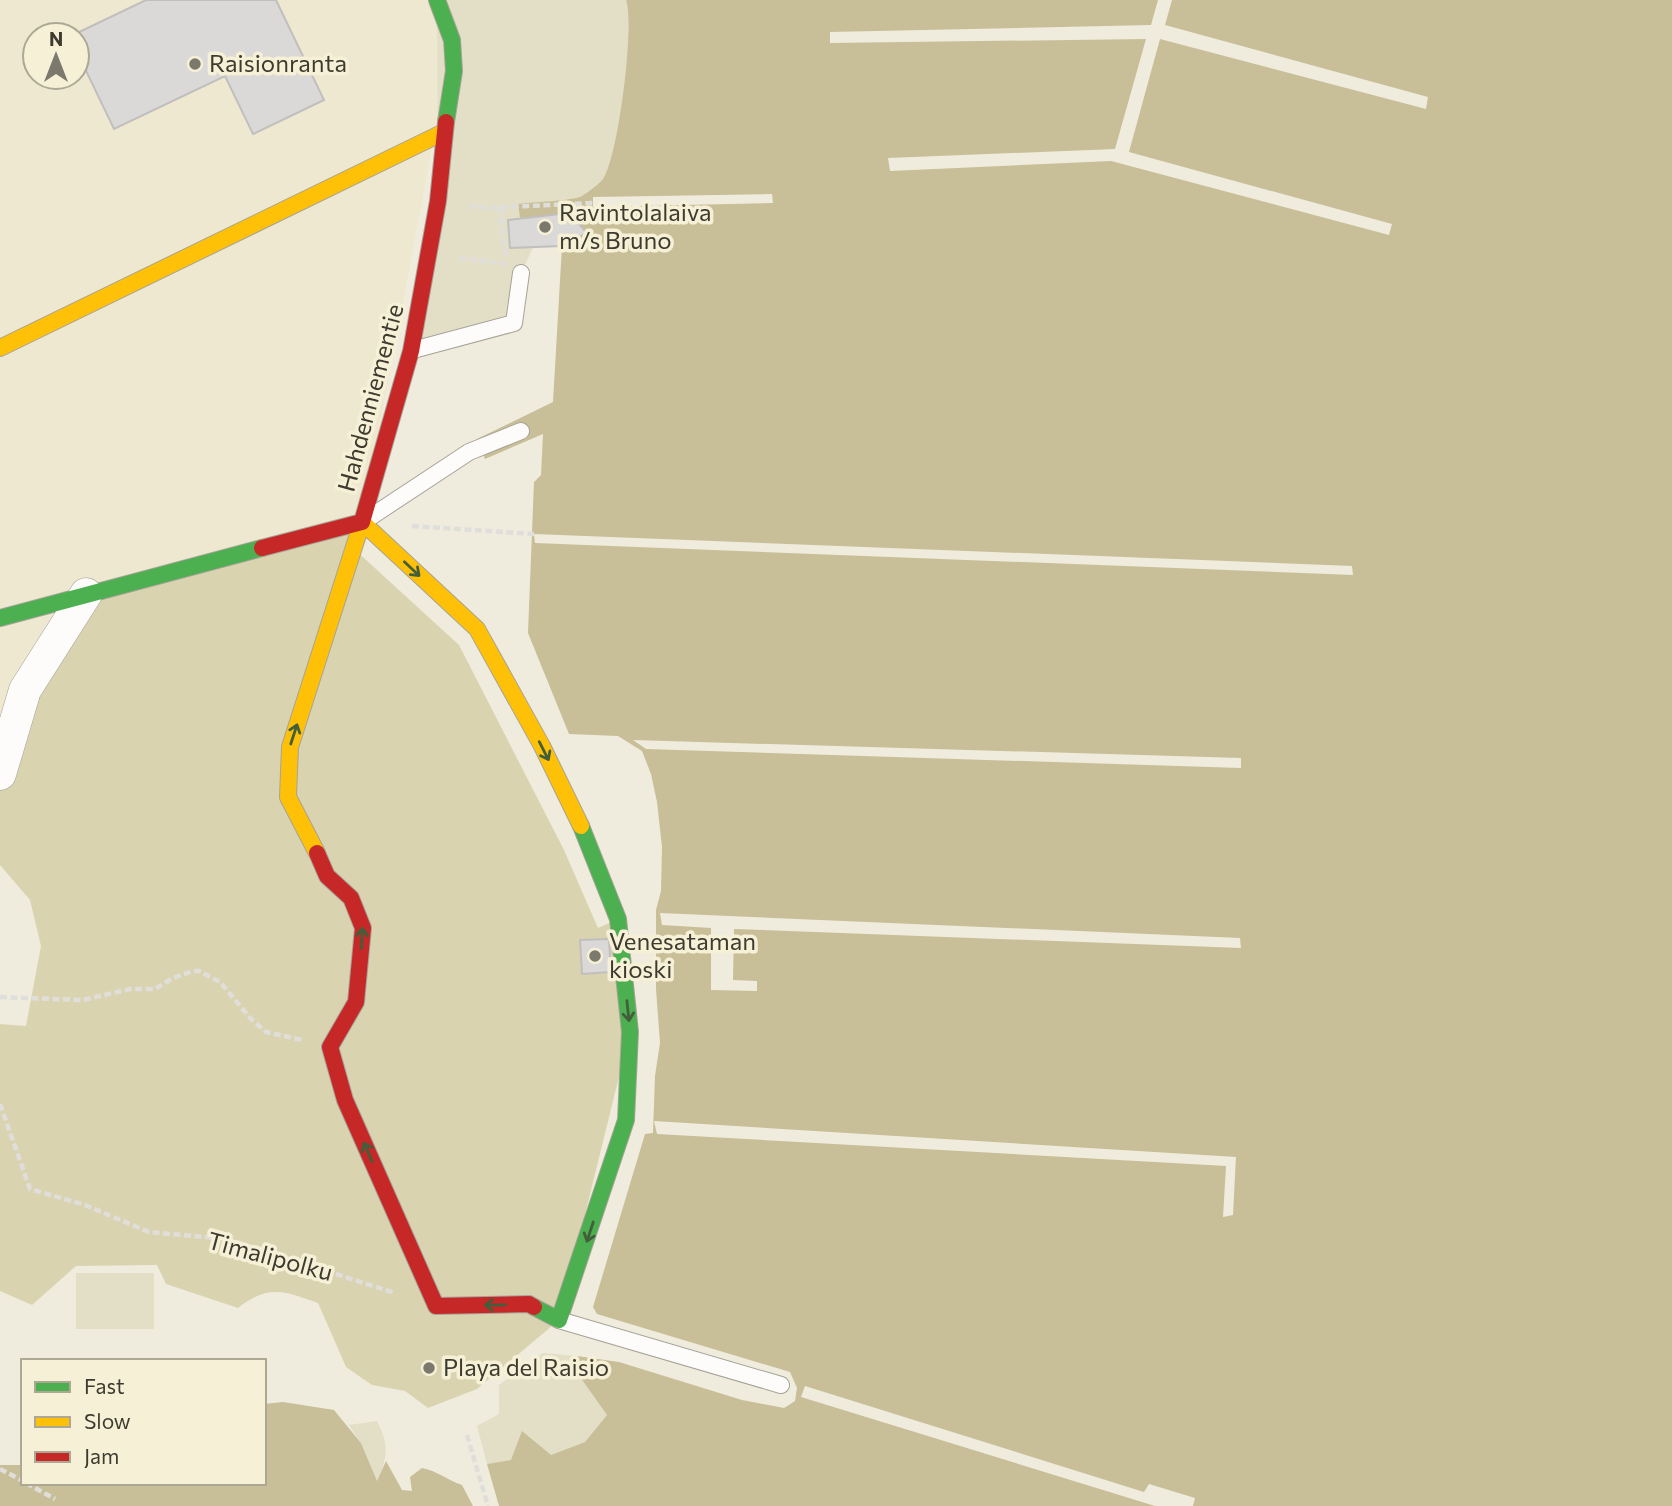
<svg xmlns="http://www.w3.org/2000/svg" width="1672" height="1506" font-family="Commissioner,sans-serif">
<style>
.built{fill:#ede8cf;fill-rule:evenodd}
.green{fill:#e3dec6}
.forest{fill:#dad3b0}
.water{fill:#c8be98}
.pier{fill:#efecdd}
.building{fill:#dbd9d7;stroke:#c1bfbd;stroke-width:2}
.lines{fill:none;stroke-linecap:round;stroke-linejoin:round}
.lane-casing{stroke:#a6a398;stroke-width:18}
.street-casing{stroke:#a6a398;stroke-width:33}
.fast-casing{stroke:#a6a398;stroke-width:18}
.slow-casing{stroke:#a6a398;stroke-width:18}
.jam-casing{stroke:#a6a398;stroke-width:18}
.path{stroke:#e0deda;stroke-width:4.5;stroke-dasharray:7 3.5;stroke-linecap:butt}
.lane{stroke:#fdfcfa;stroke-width:16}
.street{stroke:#fdfcfa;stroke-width:32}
.fast{stroke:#4caf50;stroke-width:16}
.slow{stroke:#ffc107;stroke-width:16}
.jam{stroke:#c62828;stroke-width:16}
.oneway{stroke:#425e3a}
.poi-dot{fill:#7b796d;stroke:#f6f0d6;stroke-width:2.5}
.labels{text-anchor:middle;stroke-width:7;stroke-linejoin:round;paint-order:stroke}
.poi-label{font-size:24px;fill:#3d3b30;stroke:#f6f0d6;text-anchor:start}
.street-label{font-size:24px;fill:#3d3b30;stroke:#f6f0d6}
</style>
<rect width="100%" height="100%" fill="#efecdd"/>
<path class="built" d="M0,0H437L452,40L362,522L0,774ZM35,35H77V77H35Z"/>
<path class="green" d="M437,0H626C635,25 618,158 603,179C599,184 588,192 582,196C572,201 532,203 519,204L521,231H541L521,273L514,323L411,351L438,201Z
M76,1273H154V1329H76Z
M543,1353L577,1356L580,1377L607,1415L585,1442L551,1455L487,1464L477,1426L499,1414V1385Z
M377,1421C390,1446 387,1457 377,1482L361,1443L349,1425Z"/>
<path class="forest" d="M362,522L353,548L459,645L564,850L598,928L618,919L630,1032L559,1320L477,1389L428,1408L405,1391L372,1385L346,1367L318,1303C284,1291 269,1284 238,1308L166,1284L157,1265L76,1266L32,1305L0,1291V1024L26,1026L41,946L30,900L0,865V774L86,594Z"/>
<path class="water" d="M626,0H1672V1506H499L487,1464L511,1460L522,1431L551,1455L585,1442L607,1415L580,1377L577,1356L619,1362L742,1400L784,1408L795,1401L797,1388L790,1372L597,1314L593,1307L645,1134L653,1133L655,1076L660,1043L656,989V910L661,891L662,847L657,802L651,774L642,751L618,736L569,734L528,633L534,482L541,475L543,434L485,459L477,439L553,402L562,246L587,233L569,213L520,218L518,204C532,202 572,201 582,196C588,192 598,185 603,179C618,158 635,25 626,0Z
M283,1402L334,1410L361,1443L377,1481L386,1461L402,1490L412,1491L410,1477L422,1468C438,1471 447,1480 462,1485L473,1506H0V1465H23V1483H264V1404Z"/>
<path class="pier" d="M1158,0H1172L1165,25L1428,97L1426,109L1160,39L1129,152L1392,224L1389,235L1111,161L890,171L888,158L1115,149L1146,39L830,43V32L1151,25Z
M772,194L773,203L593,207V197Z
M534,534L1352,566L1353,575L535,543Z
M633,740L1241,758V768L646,749Z
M660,913L1240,938L1241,948L734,929L733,980L757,981V991L711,990V928L662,925Z
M654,1121L1236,1157L1233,1215L1223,1217L1226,1166L657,1134Z
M805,1386L1144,1492L1149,1484L1195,1498L1193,1506H1155L801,1397Z"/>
<path class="building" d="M146,0H276L324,100L253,134L225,76L114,129L77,52V35H73Z
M569,213L587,233L562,246L510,248L508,220Z
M609,939L611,972L582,974L580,940Z"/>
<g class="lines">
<defs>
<path id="lane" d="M413,350L514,323L521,273
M369,518L469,452L521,431
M559,1320L781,1385"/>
<path id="street" d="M0,774L25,690L86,594"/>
<path id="fast" d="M437,0L452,40L454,71L446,122
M0,618L262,548
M534,1307L559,1320L626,1120L630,1032L618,919L581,826"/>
<path id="slow" d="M0,348L444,132
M362,522L477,629L542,746L581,826
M317,853L288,797L290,747L362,522"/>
<path id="jam" d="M262,548L362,522L411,351L438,201L446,122
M317,853L327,876L351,898L363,928L356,1002L330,1047L345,1100L436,1306L529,1304L534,1307"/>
</defs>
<use href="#lane" class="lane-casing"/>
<use href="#street" class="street-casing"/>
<use href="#fast" class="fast-casing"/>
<use href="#slow" class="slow-casing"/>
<use href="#jam" class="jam-casing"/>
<path class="path" d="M470,206L487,208L593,203
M500,207L506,259
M459,258L506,264
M412,526L534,534
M0,997L83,1000L130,989H155L173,978L193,971H199L220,982L251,1019L266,1032L302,1040
M0,1104L30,1189L85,1205L149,1232L227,1239L395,1293
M467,1435L488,1506
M0,1469L23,1481
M26,1483L55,1499"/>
<use href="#lane" class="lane"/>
<use href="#street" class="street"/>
<use href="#fast" class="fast"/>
<use href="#slow" class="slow"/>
<use href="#jam" class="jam"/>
</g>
<defs><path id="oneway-shaft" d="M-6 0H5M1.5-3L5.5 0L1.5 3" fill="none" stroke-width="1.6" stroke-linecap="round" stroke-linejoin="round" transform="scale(1.75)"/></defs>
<g class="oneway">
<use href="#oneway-shaft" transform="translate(412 569) rotate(43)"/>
<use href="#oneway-shaft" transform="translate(294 734) rotate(-72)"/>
<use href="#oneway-shaft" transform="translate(544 751) rotate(63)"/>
<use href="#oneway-shaft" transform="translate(362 938) rotate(-87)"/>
<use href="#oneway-shaft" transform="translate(628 1011) rotate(84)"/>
<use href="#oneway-shaft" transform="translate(368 1152) rotate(-113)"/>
<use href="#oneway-shaft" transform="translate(590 1232) rotate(108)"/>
<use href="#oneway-shaft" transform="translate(495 1305) rotate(179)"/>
</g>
<g class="poi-dot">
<circle cx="195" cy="64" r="7"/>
<circle cx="545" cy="227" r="7"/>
<circle cx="595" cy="956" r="7"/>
<circle cx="429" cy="1368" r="7"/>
</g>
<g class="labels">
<g class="poi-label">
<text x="209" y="72">Raisionranta</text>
<text x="559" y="221">Ravintolalaiva<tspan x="559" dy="28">m/s Bruno</tspan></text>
<text x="609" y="950">Venesataman<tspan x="609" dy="28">kioski</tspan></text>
<text x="443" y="1376">Playa del Raisio</text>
</g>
<g class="street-label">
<text transform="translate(371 398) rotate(-75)" y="8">Hahdenniementie</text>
<text transform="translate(270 1257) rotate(15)" y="8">Timalipolku</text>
</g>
</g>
<rect x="21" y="1359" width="245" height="126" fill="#f6f0d6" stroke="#aca894" stroke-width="2"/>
<rect x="35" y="1382" width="35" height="10" fill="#4caf50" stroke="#aca894" stroke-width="2"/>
<text x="84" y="1394" font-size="21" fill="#3d3b30">Fast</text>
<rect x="35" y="1417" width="35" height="10" fill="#ffc107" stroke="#aca894" stroke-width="2"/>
<text x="84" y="1429" font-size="21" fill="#3d3b30">Slow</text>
<rect x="35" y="1452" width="35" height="10" fill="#c62828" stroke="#aca894" stroke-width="2"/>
<text x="84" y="1464" font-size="21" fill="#3d3b30">Jam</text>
<g transform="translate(56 56)"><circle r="33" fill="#f6f0d6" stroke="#aca894" stroke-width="2"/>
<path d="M0-5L12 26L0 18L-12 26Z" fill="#7b796d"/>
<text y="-10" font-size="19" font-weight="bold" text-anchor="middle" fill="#3d3b30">N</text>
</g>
</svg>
